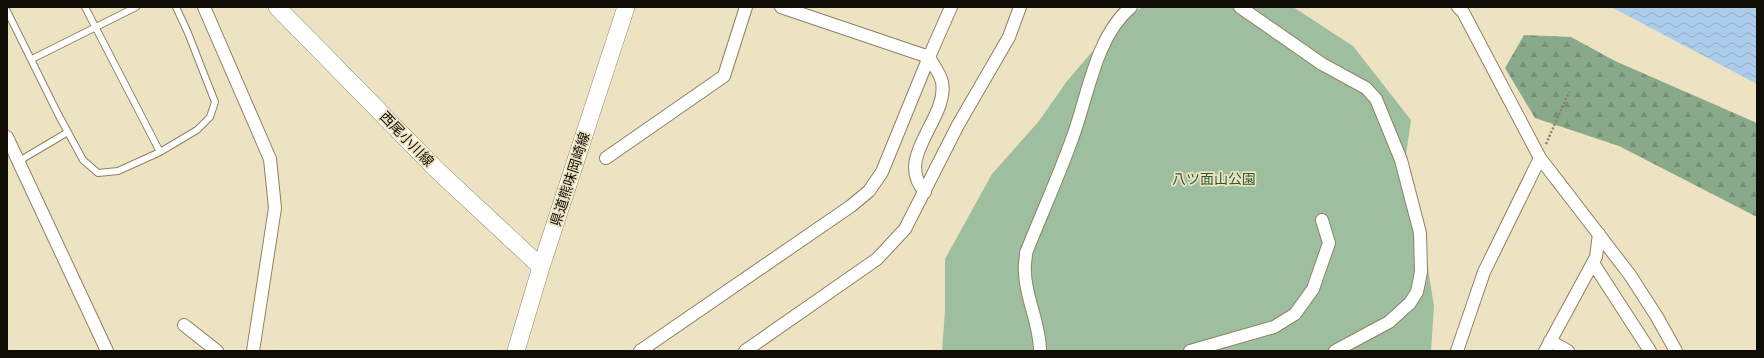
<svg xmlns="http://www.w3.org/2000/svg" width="1764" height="358" font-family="Overpass,'Noto Sans JP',sans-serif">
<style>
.forest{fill:url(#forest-firs)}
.park{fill:#9ebea0}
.water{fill:url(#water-waves)}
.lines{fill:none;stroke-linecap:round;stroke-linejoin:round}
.lane-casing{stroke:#8c8364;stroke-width:8}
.street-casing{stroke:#8c8364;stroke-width:14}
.secondary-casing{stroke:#8c8364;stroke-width:18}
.path{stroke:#88816b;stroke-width:2.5;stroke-dasharray:2 2;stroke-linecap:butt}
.lane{stroke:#fff;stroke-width:6}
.street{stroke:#fff;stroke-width:12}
.secondary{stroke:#fff;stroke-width:17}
.labels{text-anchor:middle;stroke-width:3.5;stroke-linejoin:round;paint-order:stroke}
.street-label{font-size:14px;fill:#0f0c03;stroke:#ede3c2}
.park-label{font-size:14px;fill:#295930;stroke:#ede3c2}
</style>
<defs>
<pattern id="forest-firs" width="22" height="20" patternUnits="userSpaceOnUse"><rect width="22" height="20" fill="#89a98b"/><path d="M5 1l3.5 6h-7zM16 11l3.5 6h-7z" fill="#759076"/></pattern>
<pattern id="water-waves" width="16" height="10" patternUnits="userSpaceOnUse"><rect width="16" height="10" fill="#abcdeb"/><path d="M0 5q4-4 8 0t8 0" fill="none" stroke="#92afc8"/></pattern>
</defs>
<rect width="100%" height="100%" fill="#ede3c2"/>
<path class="forest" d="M1524,35L1571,37L1615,61L1757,123V217L1619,146L1535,118L1505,68Z"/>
<path class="park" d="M1142,7H1293L1353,46L1411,120L1406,154L1404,198L1420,220L1434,306L1431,351H942L945,311V259L992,174L1039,121L1067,81L1110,31Z"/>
<path class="water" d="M1611,7H1757V84Z"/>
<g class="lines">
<defs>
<path id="lane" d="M85,7L160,152
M7,11L58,114L83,160L98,173L118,171L160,152L197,130L210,117L215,102L188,33L176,7
M32,59L136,7
M19,161L68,132"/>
<path id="street" d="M204,7L270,159L275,208L253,351
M781,7L929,57C933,65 940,73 942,82C949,119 893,157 925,192
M1240,7L1322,64L1366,88L1376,99L1401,160L1420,233L1421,272L1417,292L1410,303L1389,322L1335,351
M1458,7L1463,12L1540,158L1630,275L1657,317L1676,351
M7,137L107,351
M606,158L724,76L746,7
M1593,263L1650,351
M184,325L217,351
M1550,341L1568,351
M640,351L851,206L869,191L882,172L929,57L951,7
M745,351L877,259L905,229L958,125L1009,37L1020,7
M1040,351C1040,323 1025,297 1025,272C1024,266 1026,259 1026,253C1041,215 1058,178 1072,139C1088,97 1095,37 1131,7
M1190,351L1274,327L1295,314L1313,289L1329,243L1322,220
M1457,351L1484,272L1540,158
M1545,351L1596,257L1599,234"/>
<path id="secondary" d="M277,7L438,171L541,267
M516,351L541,267L626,7"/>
</defs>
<use href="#lane" class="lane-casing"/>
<use href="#street" class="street-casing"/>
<use href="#secondary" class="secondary-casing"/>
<path class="path" d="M1546,144L1569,92"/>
<use href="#lane" class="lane"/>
<use href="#street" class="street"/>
<use href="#secondary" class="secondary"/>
</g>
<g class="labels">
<g class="street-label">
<text transform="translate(407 139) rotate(46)" y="5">西尾小川線</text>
<text transform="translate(570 179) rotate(-72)" y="5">県道熊味岡崎線</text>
</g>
<g class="park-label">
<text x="1214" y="184">八ツ面山公園</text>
</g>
</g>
<rect width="1764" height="358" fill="none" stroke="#0f0c03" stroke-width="16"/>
</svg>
